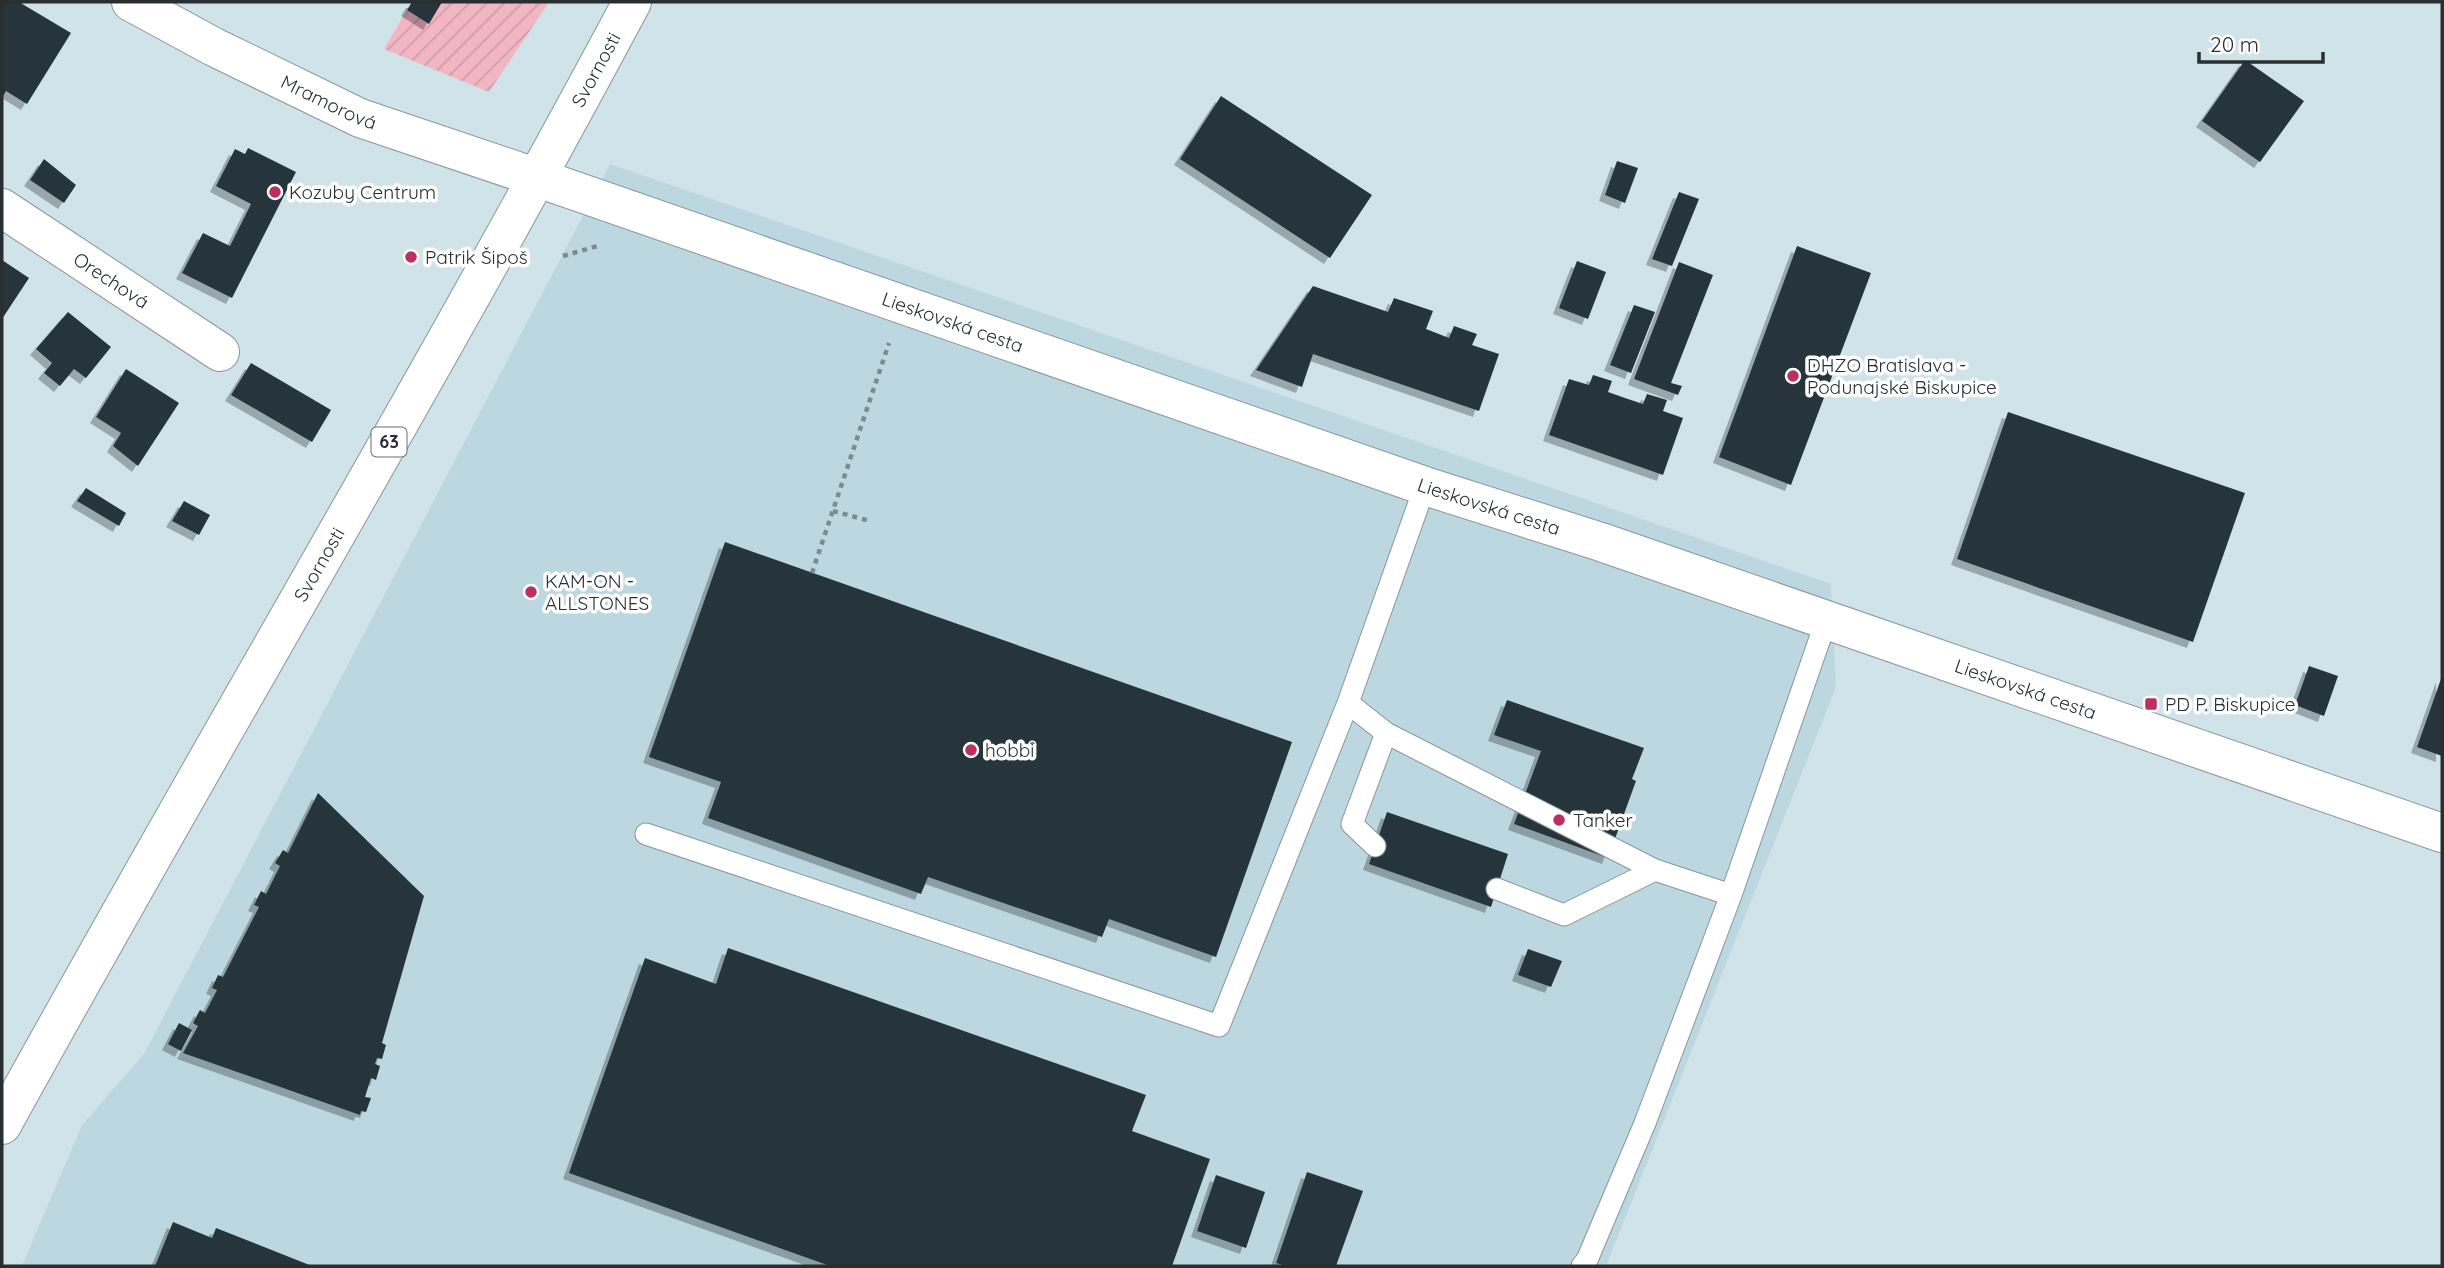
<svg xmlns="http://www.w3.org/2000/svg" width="2444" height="1268" font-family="Quicksand,sans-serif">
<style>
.built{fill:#bcd7e0}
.garden{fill:url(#garden-furrows)}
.building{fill:#27363b;filter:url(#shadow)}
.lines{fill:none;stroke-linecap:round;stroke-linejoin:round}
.lane-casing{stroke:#86979d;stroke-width:23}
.street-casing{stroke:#86979d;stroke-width:40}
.secondary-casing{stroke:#86979d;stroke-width:40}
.primary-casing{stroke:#86979d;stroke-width:40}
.path{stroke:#7d8b8f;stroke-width:4.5;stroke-dasharray:5 5;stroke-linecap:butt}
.lane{stroke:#fff;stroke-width:21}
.street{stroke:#fff;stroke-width:38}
.secondary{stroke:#fff;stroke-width:38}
.primary{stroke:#fff;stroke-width:38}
.poi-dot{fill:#bc2f60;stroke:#fff;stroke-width:2.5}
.labels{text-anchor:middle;stroke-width:7;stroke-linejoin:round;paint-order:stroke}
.shield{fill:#fff;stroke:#686d6f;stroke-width:2}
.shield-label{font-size:18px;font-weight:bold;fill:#272f31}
.street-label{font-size:19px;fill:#272f31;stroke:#fff}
.poi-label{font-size:19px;fill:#272f31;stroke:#fff;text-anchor:start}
</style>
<defs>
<pattern id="garden-furrows" width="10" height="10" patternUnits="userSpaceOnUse" patternTransform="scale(1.75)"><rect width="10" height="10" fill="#f2b6c3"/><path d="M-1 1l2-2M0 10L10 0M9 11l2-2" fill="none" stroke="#d09da8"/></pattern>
<filter id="shadow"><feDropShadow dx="-6" dy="6" stdDeviation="0" flood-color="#0004"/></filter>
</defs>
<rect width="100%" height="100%" fill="#d0e3e9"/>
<path class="built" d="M610,164L1831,584L1836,687L1606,1266H22L82,1125L144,1054Z"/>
<path class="garden" d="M412,2H549L489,92L384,49Z"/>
<path class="building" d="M2,2H19L71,33L27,104L6,91L2,98Z
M412,2H442L429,24L407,10Z
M2245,60L2304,101L2260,162L2202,121Z
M1221,96L1372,195L1330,258L1180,159Z
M248,148L296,172L232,298L182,273L203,233L230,246L251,204L216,186L235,149L245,154Z
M44,159L76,185L64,203L30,180Z
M1617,161L1638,168L1625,203L1605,195Z
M1679,192L1699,199L1672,266L1652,259Z
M1797,246L1871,273L1791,485L1719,457Z
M2,260L29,278L2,319Z
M1577,261L1606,272L1588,319L1559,308Z
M1679,262L1713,275L1671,383L1682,386L1678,395L1634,379Z
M1313,286L1388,312L1394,298L1433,311L1426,329L1449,338L1454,326L1477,334L1472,345L1499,354L1479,411L1313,354L1302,387L1256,370Z
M1634,305L1655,312L1631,373L1610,365Z
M68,312L111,347L86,378L74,369L60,386L44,373L52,363L36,349Z
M251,363L331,410L312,442L231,395Z
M126,369L179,403L138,466L113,446L121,433L96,417Z
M1593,375L1612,381L1608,392L1625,398L1643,404L1647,394L1667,400L1663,411L1683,418L1663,475L1549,435L1569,379L1589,385Z
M2008,412L2245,493L2193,642L1957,559Z
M86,488L126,513L119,526L77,501Z
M184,501L210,515L199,535L172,521Z
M725,542L1292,742L1216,957L1109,919L1102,937L928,877L921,894L708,818L721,782L649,757Z
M2309,666L2338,676L2324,716L2295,705Z
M2442,676V756L2417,747Z
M1507,700L1644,748L1632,779L1636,781L1608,858L1514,824L1541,751L1494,735Z
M318,793L424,896L382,1043L386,1045L382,1059L377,1058L375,1064L380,1066L376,1080L371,1078L365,1097L371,1098L366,1112L361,1111L360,1115L183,1053L198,1026L193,1023L200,1010L205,1013L217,990L212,988L218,975L223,977L259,907L254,905L261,891L266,894L280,866L275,863L283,850L288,853Z
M1387,812L1508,854L1491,907L1369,864Z
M728,948L1146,1095L1132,1131L1210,1159L1172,1266H830L569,1173L645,958L716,984Z
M1528,949L1562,961L1551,987L1518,975Z
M179,1023L192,1030L181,1051L168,1044Z
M1307,1172L1363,1191L1336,1266H1286L1276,1263Z
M1216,1175L1265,1192L1246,1248L1197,1231Z
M173,1222L212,1238L216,1228L312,1266H155Z"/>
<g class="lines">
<defs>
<path id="lane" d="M1348,703L1386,733L1655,870L1731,895
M646,834L1219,1026L1348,703L1425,486
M1375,846L1352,824L1386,733
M1497,889L1564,915L1655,870
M1582,1266L1587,1260L1645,1123L1731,895L1826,621"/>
<g id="street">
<path id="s1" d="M538,178L1425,486L1601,542L2442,833"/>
<path id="s2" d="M2,208L220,352"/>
</g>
<g id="secondary">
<path id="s3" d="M131,2L214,47L360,118L538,178"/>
</g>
<g id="primary">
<path id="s4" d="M2,1125C209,749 430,381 632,2"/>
</g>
</defs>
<use href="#lane" class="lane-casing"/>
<use href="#street" class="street-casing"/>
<use href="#secondary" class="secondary-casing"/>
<use href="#primary" class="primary-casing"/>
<path class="path" d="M563,256L601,245
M833,511L870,521
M812,573L889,343"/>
<use href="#lane" class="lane"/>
<use href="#street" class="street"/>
<use href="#secondary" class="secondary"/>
<use href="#primary" class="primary"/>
</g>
<g class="poi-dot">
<circle cx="275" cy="192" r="7"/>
<circle cx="411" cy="257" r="7"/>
<circle cx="1793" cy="376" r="7"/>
<circle cx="531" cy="592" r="7"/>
<rect x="2144" y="697" width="14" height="14" rx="3.5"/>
<circle cx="971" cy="750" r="7"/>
<circle cx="1559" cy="820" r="7"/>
</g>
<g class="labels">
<rect class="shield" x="371.5" y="427.5" width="35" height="29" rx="5"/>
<g class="shield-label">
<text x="389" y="448">63</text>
</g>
<g class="street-label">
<text dy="7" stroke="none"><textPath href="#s4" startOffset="1211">Svornosti</textPath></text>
<text dy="7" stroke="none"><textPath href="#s3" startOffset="222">Mramorová</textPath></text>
<text dy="7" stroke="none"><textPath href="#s2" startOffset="131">Orechová</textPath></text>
<text dy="7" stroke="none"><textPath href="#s1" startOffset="439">Lieskovská cesta</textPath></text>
<text dy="7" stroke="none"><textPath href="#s1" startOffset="1006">Lieskovská cesta</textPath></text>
<text dy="7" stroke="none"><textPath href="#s4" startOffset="644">Svornosti</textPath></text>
<text dy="7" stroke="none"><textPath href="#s1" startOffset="1573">Lieskovská cesta</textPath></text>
</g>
<g class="poi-label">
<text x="289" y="199">Kozuby Centrum</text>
<text x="425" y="264">Patrik Šipoš</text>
<text x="1807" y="372">DHZO Bratislava -<tspan x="1807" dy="22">Podunajské Biskupice</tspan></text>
<text x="545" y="588">KAM-ON -<tspan x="545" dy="22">ALLSTONES</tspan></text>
<text x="2165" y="711">PD P. Biskupice</text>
<text x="985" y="757">hobbi</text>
<text x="1573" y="827">Tanker</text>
</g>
</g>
<rect width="2444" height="1268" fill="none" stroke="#272f31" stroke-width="7"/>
<path d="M2199 52v10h124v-10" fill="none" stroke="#272f31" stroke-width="3.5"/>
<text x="2210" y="52" font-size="21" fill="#272f31" stroke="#ffffff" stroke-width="5" paint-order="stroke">20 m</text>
</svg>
